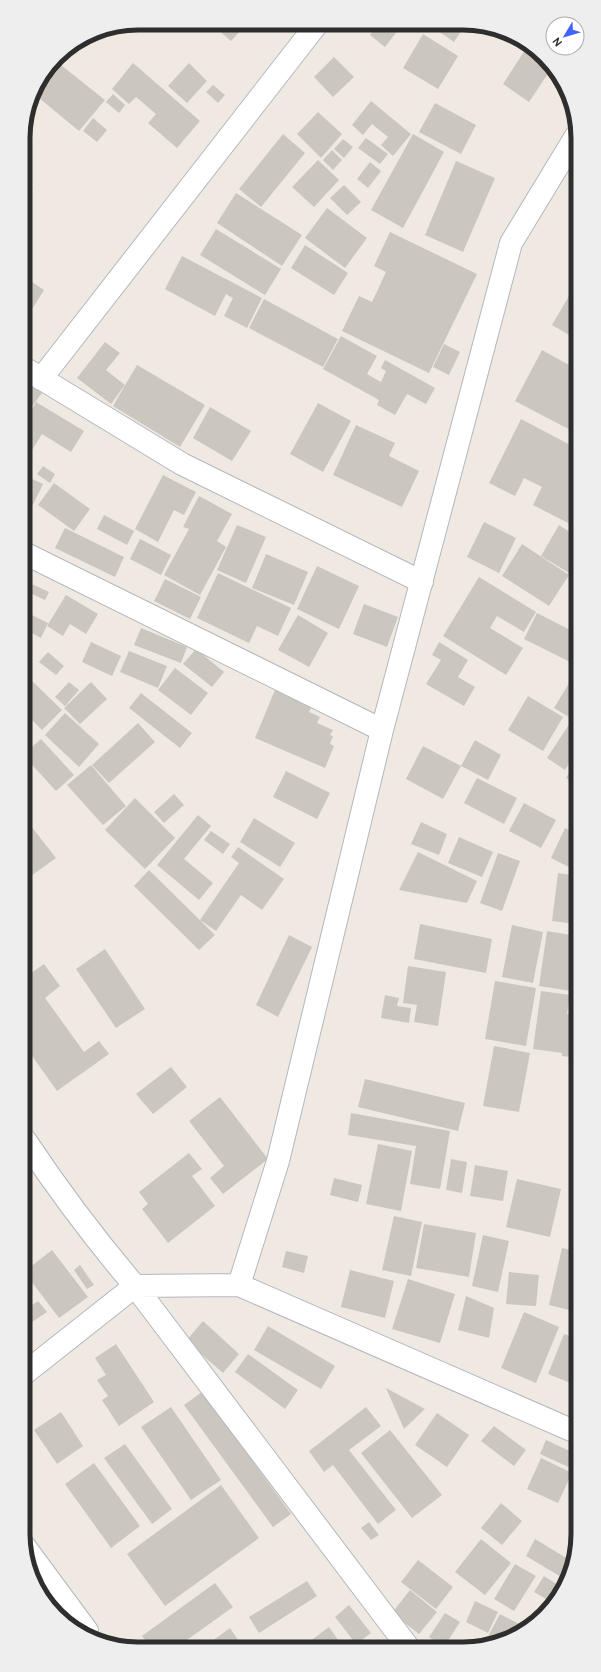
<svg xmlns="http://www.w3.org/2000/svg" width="601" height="1672" font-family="Overpass,sans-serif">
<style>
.building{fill:#cbc7bf}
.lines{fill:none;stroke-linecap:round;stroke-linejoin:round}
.minor-casing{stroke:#b4b7c1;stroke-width:24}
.minor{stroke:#fff;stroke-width:22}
.rim{fill:none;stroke:#2e2e2e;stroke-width:5}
</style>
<rect width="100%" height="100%" fill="#efe9e1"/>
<path class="building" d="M152,23H168L161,31Z
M220,24H231L240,31L231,41L216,28Z
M378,25H402L385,47L370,35Z
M442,25H465L454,42L438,31Z
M423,34L458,56L438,89L403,68Z
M527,47L544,57L551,69L529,102L503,84Z
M59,55L65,60L61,65L105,100L79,131L33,93L35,87Z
M334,57L354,77L333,97L314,77Z
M133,63L200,121L177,148L148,123L156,114L136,97L129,104L112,89Z
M189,63L207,81L187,103L168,86Z
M213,85L225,95L218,103L206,92Z
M113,94L125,105L119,113L106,102Z
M371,101L411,134L393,156L381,145L388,137L372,124L363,135L352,125Z
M435,103L476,125L461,154L419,132Z
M318,112L342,134L321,158L297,134Z
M93,118L107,130L97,142L83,131Z
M283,134L305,153L261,207L239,189Z
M413,134L444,152L403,228L371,210Z
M366,138L388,154L380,164L358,148Z
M343,139L353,147L344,158L334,149Z
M332,150L342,160L333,170L323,160Z
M318,160L339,180L314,207L292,187Z
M456,161L495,178L463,252L425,235Z
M370,162L381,171L368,188L357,179Z
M23,182L33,187L23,205Z
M344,185L361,202L347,215L330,198Z
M236,193L302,235L282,266L217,223Z
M327,208L367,238L345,268L305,238Z
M216,229L281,269L265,295L200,255Z
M390,232L477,274L429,373L342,331L359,296L372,302L386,272L374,266Z
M305,245L348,273L334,295L291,268Z
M23,255L31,260L23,272Z
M182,256L262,298L247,328L224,316L233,298L226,294L215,316L165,289Z
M23,276L44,290L24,322L23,281Z
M576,284V339L552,325Z
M264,299L338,339L323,367L249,328Z
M341,336L377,356L367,374L381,382L386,371L381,368L385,360L435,388L426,404L407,394L395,415L377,405L379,400L323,369Z
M105,342L120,353L106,370L125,385L111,404L77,378Z
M444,344L460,352L449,375L433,367Z
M542,350L576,369V433L515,401Z
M137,365L205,405L180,447L113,406Z
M24,379L42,393L24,417Z
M36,402L84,431L71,452L42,434L24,463V423Z
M318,403L351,421L323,472L290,454Z
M210,407L251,431L232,461L193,438Z
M521,419L576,448V527L533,505L542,487L524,478L515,496L489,483Z
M356,425L395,443L389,456L419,471L402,507L333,475Z
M43,466L55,474L50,483L37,474Z
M24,475L43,484L29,513L24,510Z
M163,475L196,492L184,515L174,510L158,542L135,529Z
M54,483L90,509L74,531L38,505Z
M199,496L232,514L217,541L226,547L200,595L164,575L189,529L183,527Z
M104,515L134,531L127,545L97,529Z
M484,522L516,538L499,573L467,557Z
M237,525L266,537L246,583L217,570Z
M559,525L576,536V577L541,556Z
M65,528L124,557L115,577L55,548Z
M140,539L171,555L161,575L130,559Z
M522,544L569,575L549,606L502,576Z
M266,554L308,572L294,605L252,588Z
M317,566L359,586L339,629L297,609Z
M218,573L291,608L278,636L257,626L249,643L197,618Z
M479,577L536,612L524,632L497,616L490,628L523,648L506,675L443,636Z
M165,579L201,597L190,619L154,601Z
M32,584L49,592L45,600L28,592Z
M66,595L98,614L86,634L70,624L63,636L47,626Z
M24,600L32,602L29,609L24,608Z
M364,604L398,617L387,647L353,634Z
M24,611L48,623L41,638L24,629Z
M537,613L576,633V665L524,639Z
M298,615L328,633L309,667L278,650Z
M141,628L187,647L181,663L134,645Z
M91,642L121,656L112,676L82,662Z
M439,642L468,660L458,677L475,687L464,706L426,684L441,660L432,655Z
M196,649L224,672L212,687L183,664Z
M129,651L167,666L158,688L120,672Z
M48,652L64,666L56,675L39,662Z
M175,668L208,693L191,715L158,690Z
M577,670V722L554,708Z
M24,673L62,710L42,730L24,712Z
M69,682L79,690L65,706L55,697Z
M91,682L107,699L80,724L64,708Z
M275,690L312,705L309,712L320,717L317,723L333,730L330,735L333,736L330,744L334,746L325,768L255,738Z
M141,693L192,733L180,748L129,708Z
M528,696L563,717L543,751L508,730Z
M65,713L99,744L79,767L45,735Z
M572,720L577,723V751L565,770L547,758Z
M138,723L155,742L109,783L92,765Z
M41,739L74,775L56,791L24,756V754Z
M475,740L501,755L488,780L461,766Z
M423,746L461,766L443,799L406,779Z
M577,760V784L566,778Z
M91,765L126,806L103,825L67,785Z
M286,771L330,793L317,819L273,797Z
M477,778L517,798L504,824L464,803Z
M174,794L184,805L164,823L154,812Z
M135,798L175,838L145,869L105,830Z
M524,803L556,820L541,848L509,831Z
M198,815L211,826L184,859L213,883L199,900L157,865Z
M24,817L56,858L24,881Z
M254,818L295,843L280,867L240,842Z
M421,822L447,834L439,855L411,844Z
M565,828L577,834V871L551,858Z
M211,831L230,844L223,854L204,840Z
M459,837L493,852L482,877L448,863Z
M238,847L284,879L262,910L241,895L216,931L200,920L239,863L231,857Z
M418,852L477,881L467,903L399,890Z
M498,853L520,861L502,911L480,903Z
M149,870L215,935L199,950L134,886Z
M558,873L577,876L576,924L552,921Z
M420,924L492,939L486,973L414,959Z
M512,925L543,932L533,983L502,977Z
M547,931L577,936V992L539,986Z
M289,935L312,947L278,1017L256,1005Z
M105,949L145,1009L116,1028L76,969Z
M44,964L60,986L45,998L84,1052L99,1041L109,1054L57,1091L25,1046L24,978Z
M408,966L446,972L438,1026L414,1022L417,1005L403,1003Z
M495,981L536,988L526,1046L485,1039Z
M541,991L570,995L567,1014L577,1015V1058L562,1056V1053L533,1049Z
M385,995L399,998L397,1006L411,1008L409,1023L381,1018Z
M494,1046L530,1053L519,1112L483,1106Z
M171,1067L187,1087L153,1114L136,1094Z
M365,1079L465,1103L458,1131L358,1107Z
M576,1088H577V1129L569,1127Z
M220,1097L268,1159L223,1194L210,1178L224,1166L189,1121Z
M351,1113L450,1131L440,1189L410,1184L416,1146L348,1135Z
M378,1144L412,1151L401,1211L366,1204Z
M189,1153L202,1169L192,1176L215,1206L168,1243L142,1209L148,1204L139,1192Z
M451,1159L467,1162L462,1193L446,1190Z
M475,1165L508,1171L503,1201L470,1196Z
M334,1178L362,1185L358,1202L330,1195Z
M517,1179L561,1189L550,1237L506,1227Z
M394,1216L422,1222L411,1276L382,1270Z
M424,1224L476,1233L469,1277L416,1268Z
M483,1235L509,1241L498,1292L472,1286Z
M562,1248L577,1251V1312L549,1305Z
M52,1250L88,1297L59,1318L25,1273V1271Z
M286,1251L308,1256L304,1273L282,1267Z
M80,1265L94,1285L87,1289L74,1270Z
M350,1270L394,1281L385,1318L341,1307Z
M509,1272L539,1275L536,1306L506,1304Z
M408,1279L455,1294L440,1343L392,1329Z
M466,1296L494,1308L489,1338L458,1330Z
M38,1301L47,1312L32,1322L25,1312V1310Z
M524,1312L559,1327L536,1383L501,1368Z
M203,1321L239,1354L223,1373L186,1341Z
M268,1326L335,1366L321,1389L254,1350Z
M564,1334L577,1339L578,1386L548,1374Z
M116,1344L154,1402L119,1426L102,1400L108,1396L97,1380L106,1375L95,1358Z
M248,1354L298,1390L285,1409L235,1372Z
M386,1388L425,1409L404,1429Z
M202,1392L291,1514L273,1527L184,1405Z
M171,1407L221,1480L191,1500L141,1427Z
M366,1407L381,1426L349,1450L396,1510L378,1524L333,1465L324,1472L309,1451Z
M61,1412L83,1446L57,1464L34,1430Z
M437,1413L469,1435L447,1467L415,1445Z
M494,1426L526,1450L514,1466L481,1441Z
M390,1430L442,1495L412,1518L361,1453Z
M546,1440L578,1455V1465L575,1470L540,1454Z
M125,1444L172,1509L152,1524L104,1458Z
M541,1458L572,1473L558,1503L527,1489Z
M94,1463L140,1526L111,1548L65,1484Z
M221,1485L259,1538L165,1606L127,1554Z
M501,1503L522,1521L502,1545L481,1528Z
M369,1522L379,1535L371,1540L361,1528Z
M481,1539L511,1563L485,1595L455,1572Z
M535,1539L573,1562L568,1581L526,1556Z
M418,1560L453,1587L436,1609L401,1582Z
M515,1564L536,1576L514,1611L494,1599Z
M544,1576L563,1588L550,1610L533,1623L532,1622L546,1599L534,1592Z
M307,1581L317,1596L259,1633L249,1617Z
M215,1583L233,1607L177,1647H150L142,1636Z
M410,1590L437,1612L419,1634L392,1613Z
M475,1601L498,1612L488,1633L466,1622Z
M349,1605L371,1633L356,1644L335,1617Z
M445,1613L460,1622L444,1647L429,1637Z
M500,1614L527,1628L521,1633L490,1645L485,1642Z
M329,1627L343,1647H302Z
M230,1628L243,1647H204Z"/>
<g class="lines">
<defs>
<path id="minor" d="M24,368L182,464L422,582
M41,379L317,24
M24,553L382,730
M25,1140C59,1191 95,1239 135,1286L239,1285L578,1433
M239,1285L278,1161L382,730L511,243L576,136
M25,1373L135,1286L408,1647
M25,1547L87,1631"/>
</defs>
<use href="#minor" class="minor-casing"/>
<use href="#minor" class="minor"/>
</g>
<path d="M0 0H601V1672H0ZM138 30H463A108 108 0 0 1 571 138V1534A108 108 0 0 1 463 1642H138A108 108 0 0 1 30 1534V138A108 108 0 0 1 138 30Z" fill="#eee" fill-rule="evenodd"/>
<path class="rim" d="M138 30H463A108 108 0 0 1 571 138V1534A108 108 0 0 1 463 1642H138A108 108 0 0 1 30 1534V138A108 108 0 0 1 138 30Z"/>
<g transform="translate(565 36) rotate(232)"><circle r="19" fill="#ffffff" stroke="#ababab"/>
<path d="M0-3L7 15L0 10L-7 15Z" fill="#4264fb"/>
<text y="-6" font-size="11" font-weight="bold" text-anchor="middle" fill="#2e2e2e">N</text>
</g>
</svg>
